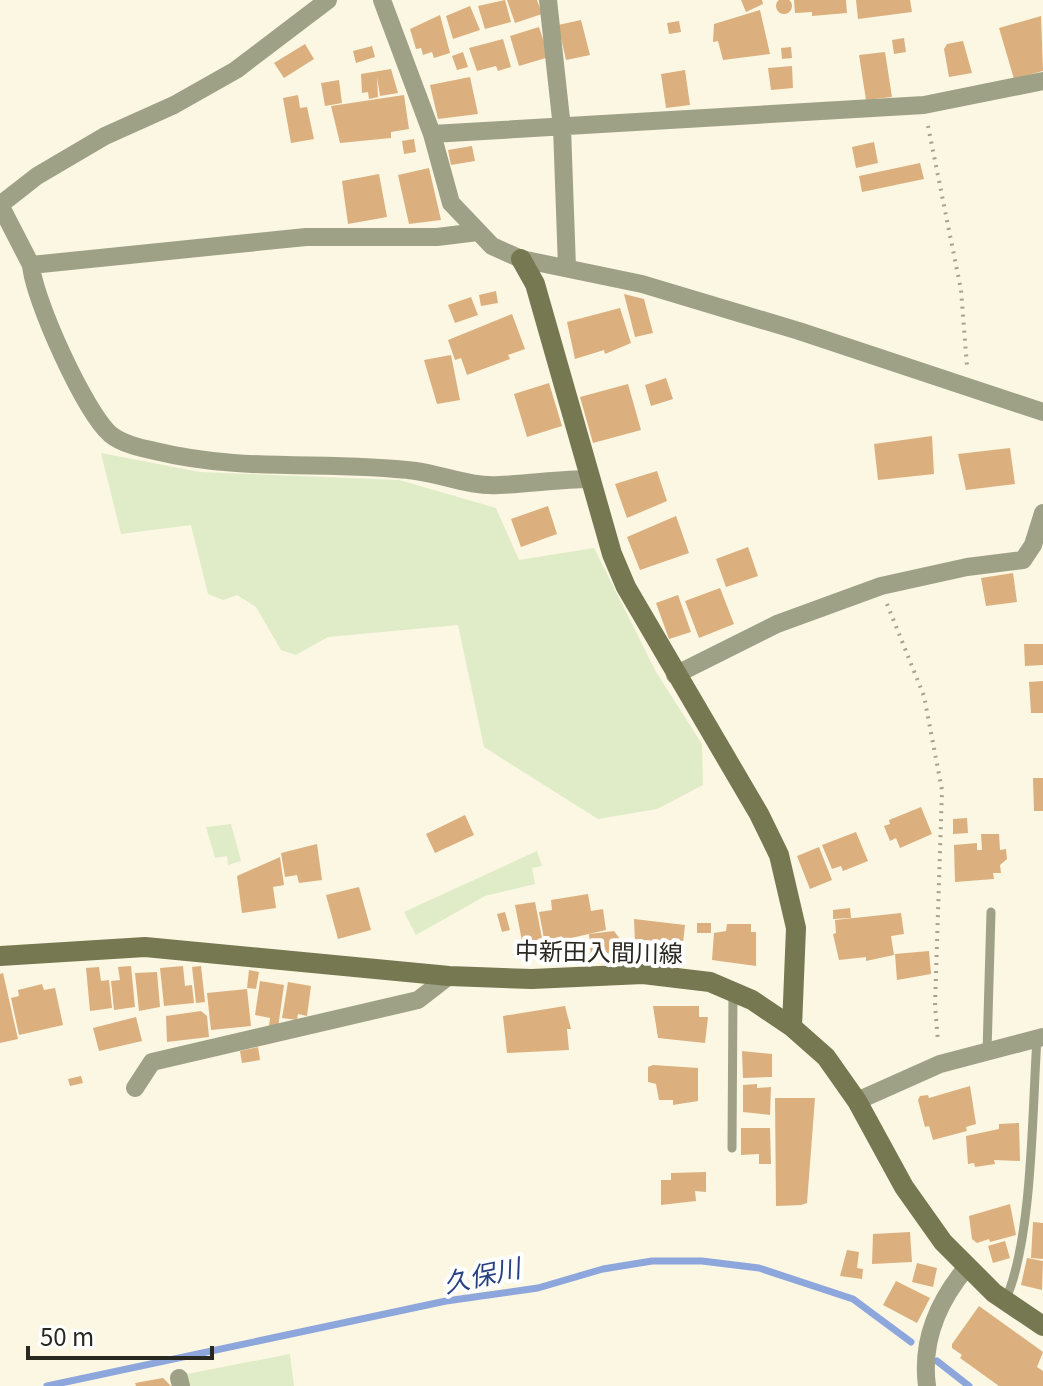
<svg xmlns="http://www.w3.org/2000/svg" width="1043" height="1386" font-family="Georgia,'Noto Sans JP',serif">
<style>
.green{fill:#dfecc7}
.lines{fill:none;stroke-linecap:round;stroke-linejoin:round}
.stream{stroke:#8da6db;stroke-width:7}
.building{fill:#dbb07e}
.path{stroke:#a5a293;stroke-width:4;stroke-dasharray:2 6;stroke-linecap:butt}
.lane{stroke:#9fa186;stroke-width:9}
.street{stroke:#9fa186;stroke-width:18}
.secondary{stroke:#767851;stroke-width:20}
.labels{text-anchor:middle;stroke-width:8;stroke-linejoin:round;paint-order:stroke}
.street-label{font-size:24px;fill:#2a2921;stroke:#fff}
.water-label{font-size:26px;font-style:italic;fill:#274181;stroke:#fff}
</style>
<rect width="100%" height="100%" fill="#fbf7e3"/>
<path class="green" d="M101,453L200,472L399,480L496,508L519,560L594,548L656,672L702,744L703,785L657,809L598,819L484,747L458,625L328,637L296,655L281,650L256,607L237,595L223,600L208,594L191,525L121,534Z
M231,824L241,861L228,865L227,856L215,858L206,827Z
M537,851L542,866L532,868L535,884L485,896L416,935L404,912Z
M290,1354L294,1386H189L187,1374Z"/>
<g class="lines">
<path class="stream" d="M937,1361L969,1386
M47,1386L446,1301L538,1288L603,1269L652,1261H702L759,1268L853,1299L911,1342"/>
</g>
<path class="building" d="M776 6a8 8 0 1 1 16 0a8 8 0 1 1-16 0Z
M505,0L511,22L485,29L478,6Z
M507,0H537L542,14L515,23Z
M741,0H762L763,4L746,12Z
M794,0H846L847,13L812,16V12L795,13Z
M856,0H910L912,12L858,19Z
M470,6L480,30L453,39L446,16Z
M760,10L770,54L723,60L718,41L713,42L714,24Z
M440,15L450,53L434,58L432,52L423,55L421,48L416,49L410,29Z
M1041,16L1043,71L1014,79L999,28Z
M581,20L590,55L566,60L558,25Z
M679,21L681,32L669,34L667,23Z
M539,27L549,57L519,66L510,36Z
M904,38L906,52L894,54L892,40Z
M503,39L511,67L498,71L496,66L477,71L469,48Z
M963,41L972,73L949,77L944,49L947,44Z
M305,44L314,59L284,78L274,63Z
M372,46L375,57L356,63L353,51Z
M791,47L792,58L782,59L781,48Z
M463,52L468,67L457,70L452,56Z
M885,52L892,97L866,100L859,55Z
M792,66L793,88L771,90L768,68Z
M391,69L398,93L380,96L377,77L378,97L369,99L368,92L362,93L361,74Z
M685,70L690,105L666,108L661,74Z
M470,77L478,114L438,119L430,85Z
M339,80L342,103L325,106L321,83Z
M298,95L300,108L307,107L314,139L291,143L283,98Z
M404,95L409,129L391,132V138L340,143L331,106Z
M414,139L416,152L404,154L402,141Z
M874,142L878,163L856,168L852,147Z
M472,146L475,161L451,165L448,150Z
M920,163L924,179L862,192L859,176Z
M429,168L441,220L409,224L398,175Z
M379,174L387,217L348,224L342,181Z
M496,291L498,303L481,306L479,295Z
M624,294L644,299L653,333L635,337Z
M471,297L478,315L455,323L448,305Z
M620,308L631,343L605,354L604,350L575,359L567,322Z
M512,314L525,349L508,355L510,359L467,375L461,358L455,360L448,340Z
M451,355L460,400L437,404L424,360Z
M666,378L673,399L651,406L645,385Z
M549,383L562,426L527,437L514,394Z
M628,384L641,430L593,443L580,397Z
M932,436L934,474L878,480L874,444Z
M1010,448L1015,484L966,490L958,454Z
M657,471L667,501L627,518L615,484Z
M548,506L557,534L521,547L511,519Z
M676,516L689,553L640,570L627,537Z
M748,547L758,576L726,587L716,559Z
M1013,573L1017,602L986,606L981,578Z
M720,588L734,624L699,638L685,601Z
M678,595L691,632L669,639L656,603Z
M1024,644H1043V665L1025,666Z
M1043,681V713H1031L1029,682Z
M1033,778H1043V811H1034Z
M921,807L932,834L900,848L896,838L890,841L884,826L890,824L889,820Z
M465,815L474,835L435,853L426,834Z
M967,818L968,833L953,834V819Z
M856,832L868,861L843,871L841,866L832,869L822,845Z
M981,834H999L1000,850L1006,849L1007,859L1000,865L1001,873H993L994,879L955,882L954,845L977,843V850H982Z
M317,844L322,880L299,883L297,875L285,877L281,853Z
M819,847L832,880L810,889L797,856Z
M280,857L284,885L273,887L276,908L242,913L237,876Z
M359,887L371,930L338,939L326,895Z
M588,894L591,911L603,909L606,930L545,944L539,912L552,910L551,900Z
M535,902L543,943L523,946L515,905Z
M850,908L851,918L833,919V910Z
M505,912L510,930L502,932L497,914Z
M901,913L904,934L891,936L894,955L866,961V957L839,960L833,934L836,933L835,920Z
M634,919L685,925L682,952L661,950V944L635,942Z
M697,923H711V933H697Z
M727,924H751V932H756V966L712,960L714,933L726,931Z
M614,931L629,951L591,955L589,934Z
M929,951L931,974L897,980L895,954Z
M131,966L135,1007L114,1010L111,981L120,980L118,967Z
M183,966L185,986L192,985L194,1003L164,1006L160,968Z
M201,966L205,1002L196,1003L192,967Z
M99,967L101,981L109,980L112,1008L90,1011L86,968Z
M249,970L259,972L256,989L247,988Z
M157,972L160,1007L139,1011L135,973Z
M3,973L18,1039L0,1043V974Z
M260,981L284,985L278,1028L269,1026L270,1018L255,1015Z
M288,982L311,986L307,1016L298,1014L297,1020L282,1018Z
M42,984L44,990L55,988L63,1025L19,1035L11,998L19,996L18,990Z
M247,989L251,1026L211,1030L207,993Z
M565,1006L571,1029H567L569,1050L507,1053L503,1016Z
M653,1006H699V1017H708L705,1043L658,1038Z
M201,1011L207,1016L209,1037L167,1042L166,1016Z
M136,1017L142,1041L99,1051L93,1028Z
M258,1047L260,1060L242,1063L240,1051Z
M742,1051L772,1054V1077L743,1078Z
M653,1065L698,1068V1101L673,1105V1100H659L656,1084L648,1082V1067Z
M81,1076L83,1083L70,1086L68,1079Z
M757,1084V1088L771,1087L770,1115L743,1112V1085Z
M970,1086L976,1124L966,1127L967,1131L933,1140L929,1126L925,1127L918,1100L920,1096L928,1095L929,1098Z
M775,1098H815L807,1203L801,1205L776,1206Z
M1019,1123L1020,1161L994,1160L995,1164L975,1167L974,1163L968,1164L966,1136L999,1129V1124Z
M741,1128H770L771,1164H759V1154L741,1155Z
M706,1172V1192L695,1191L696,1201L661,1205V1180H671V1173Z
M1010,1204L1016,1235L990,1242L989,1239L977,1243L972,1239L969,1216Z
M1033,1222L1043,1223V1259L1031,1258Z
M910,1232L912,1262L872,1264L873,1234Z
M1005,1241L1010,1258L993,1263L988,1246Z
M847,1250L859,1252L857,1268L863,1269L862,1279L840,1276Z
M1027,1258L1043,1261L1042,1290L1021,1285Z
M917,1263L937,1268L933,1287L912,1282Z
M896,1281L930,1298L917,1323L883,1305Z
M979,1306L1043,1352L1037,1367L1043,1371V1386H999L960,1358L962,1355L952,1348V1344Z
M163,1378L171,1386H136L135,1383Z"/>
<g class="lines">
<path class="path" d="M928,126L961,290L967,366
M887,604L924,696L942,790L935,1005L938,1042"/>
<path class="lane" d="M987,1052L991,912
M732,1148L733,992
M1005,1301C1033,1240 1032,1109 1037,1039"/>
<path class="street" d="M382,0L432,134L451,203L492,246L521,259L642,284L799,331L1043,412
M548,0L562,128L567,267
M432,134L924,105L1043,81
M0,205L31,265L306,237H437L478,232
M0,205L37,176L105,136L174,105L236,70L328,0
M31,265C34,300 84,410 110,434C122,444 141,448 155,451C245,473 327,460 416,471C444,475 471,487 499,485C530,484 560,479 590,479
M675,675L777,624L881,586L967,567L1023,560L1033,545L1043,513
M135,1088L152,1062L418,1000L449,976
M857,1101L940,1064L1043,1037
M179,1378L181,1386
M927,1386C921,1341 937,1303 966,1268"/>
<path class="secondary" d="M521,259L535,284L612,554L626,587L759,814L779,855L796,928L792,1027
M0,956L145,947L449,976L532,979L643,974L710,982L752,1000L792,1027L826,1057L857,1101L904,1187L943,1242L994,1293L1043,1326"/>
</g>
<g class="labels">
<g class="street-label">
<text transform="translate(599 953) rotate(1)" y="8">中新田入間川線</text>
</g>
<g class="water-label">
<text transform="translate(482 1276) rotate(-12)" y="9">久保川</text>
</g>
</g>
<path d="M28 1346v12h184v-12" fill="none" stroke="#2a2921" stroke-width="4"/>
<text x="40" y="1346" font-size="24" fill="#2a2921" stroke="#ffffff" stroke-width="6" paint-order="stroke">50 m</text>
</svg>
